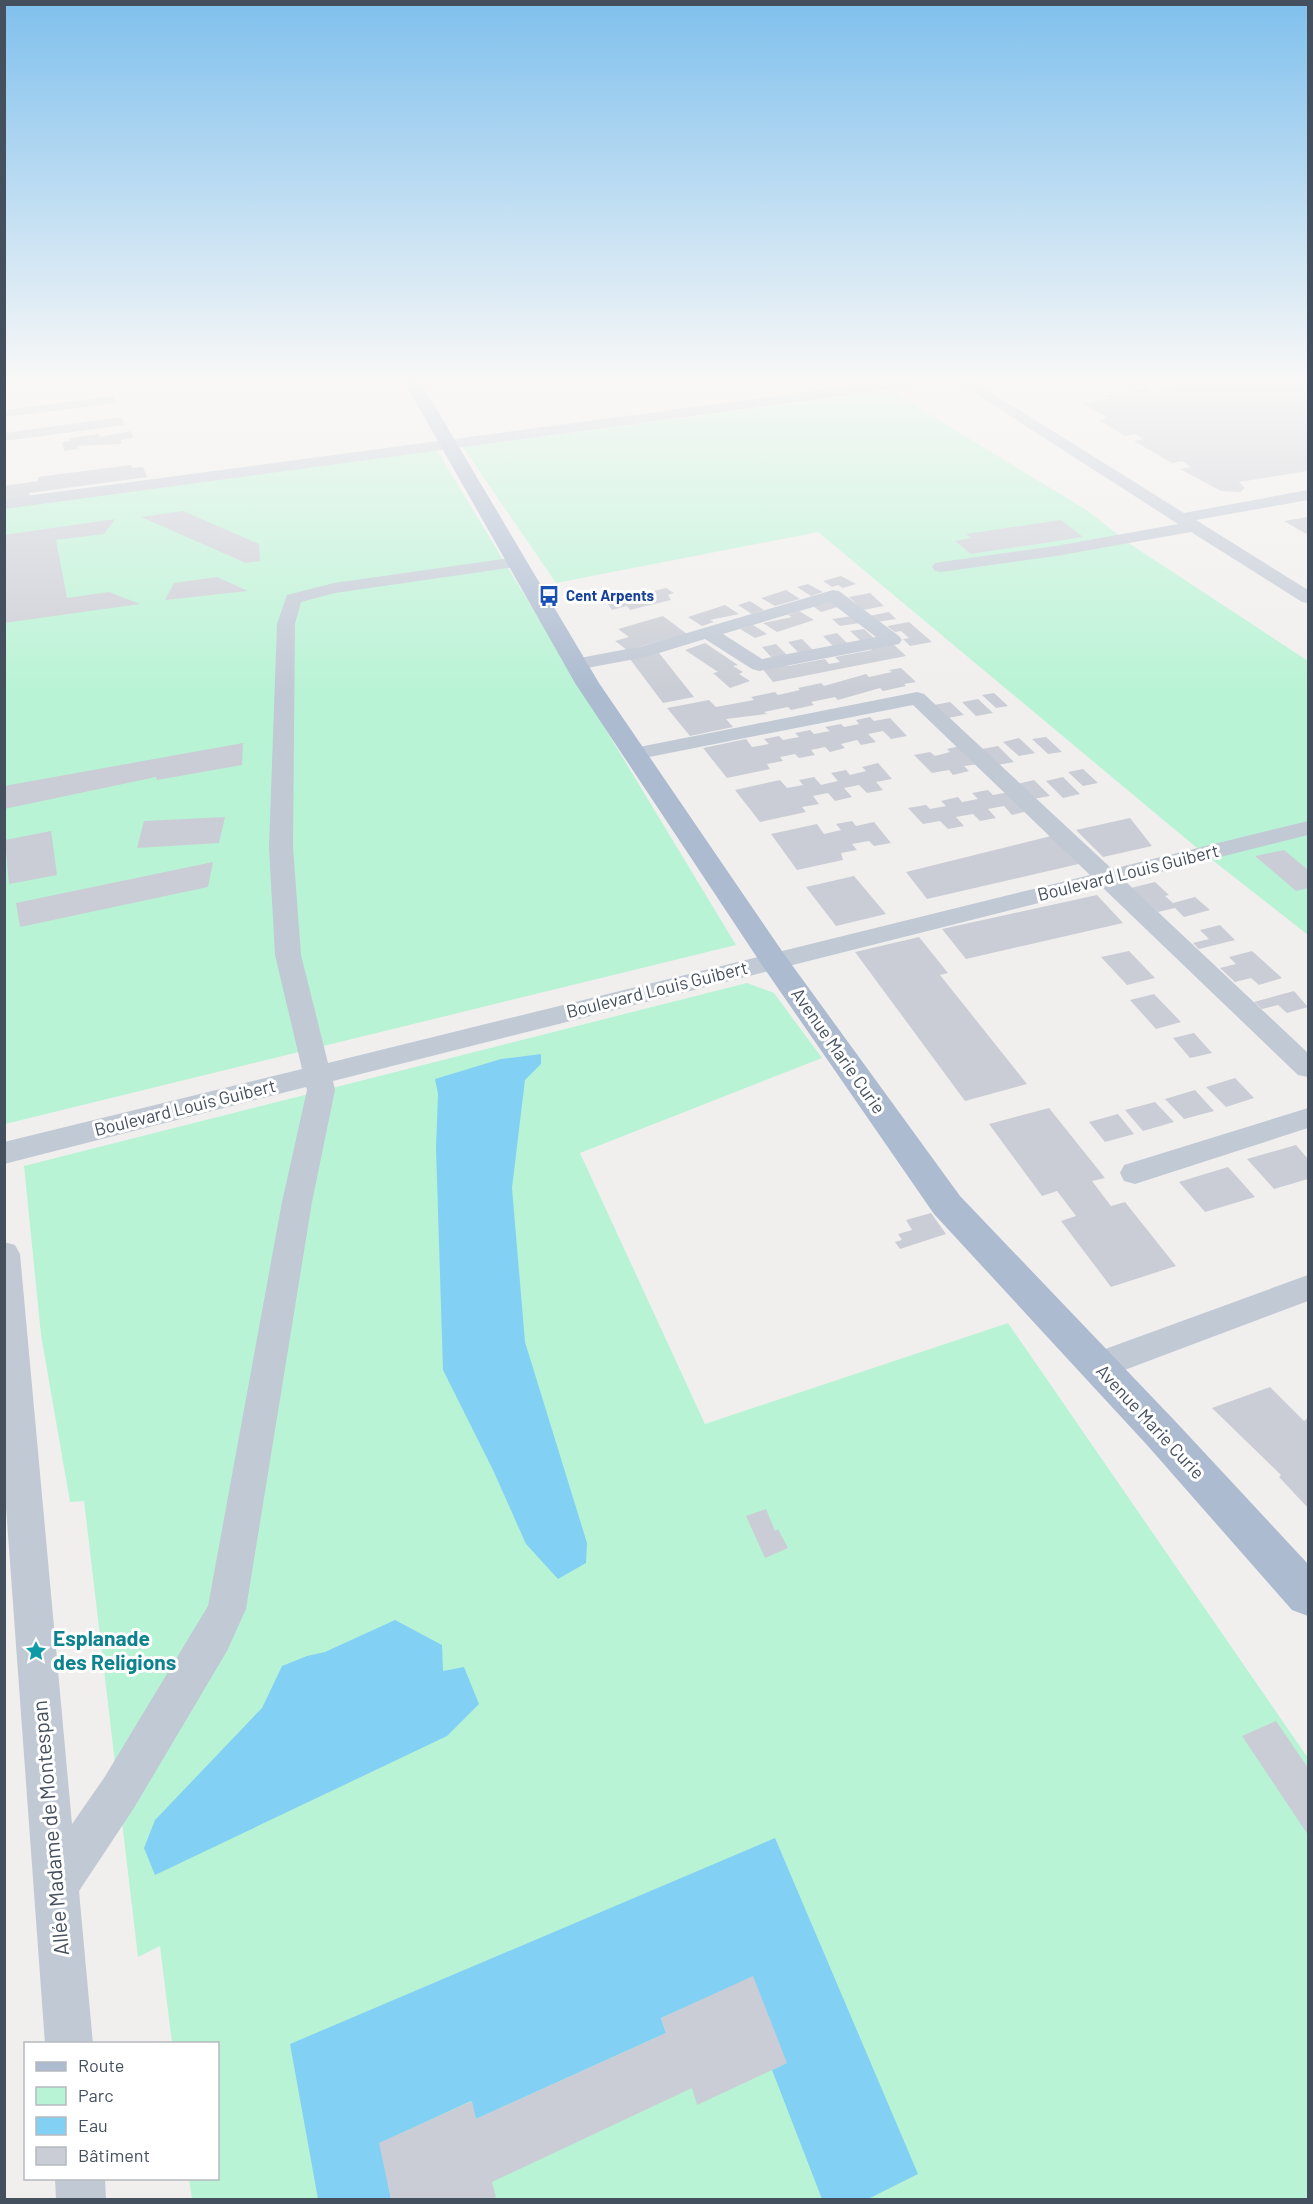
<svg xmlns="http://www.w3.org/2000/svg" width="1313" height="2204" font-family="Barlow,sans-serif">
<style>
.green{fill:#b9f3d5}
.water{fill:#82d1f4}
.building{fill:#cacdd5}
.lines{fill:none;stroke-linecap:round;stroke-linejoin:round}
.minor{fill:#c1c9d5;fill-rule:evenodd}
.major{fill:#acbbd0;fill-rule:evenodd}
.labels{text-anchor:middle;stroke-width:6;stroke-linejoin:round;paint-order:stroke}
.far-transit-label{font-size:15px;font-weight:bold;fill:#164399;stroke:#fff;text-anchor:start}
.street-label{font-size:18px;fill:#45505e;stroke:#fff}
.near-culture-label{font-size:21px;font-weight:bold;fill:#0d838f;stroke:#fff;text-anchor:start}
.near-street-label{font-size:21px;fill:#45505e;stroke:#fff}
</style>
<rect width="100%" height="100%" fill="#f1efee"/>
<path class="green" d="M891,391L1088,511L1130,544L1308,661V935L1197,848L818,532L556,583L463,447Z
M432,442L736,945L5,1124L4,499Z
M747,983L774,993L822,1058L580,1153L705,1424L1008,1323L1308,1758V2199H192L189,2179L218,2178V2044L172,2043L160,1946L138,1957L84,1501L70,1502L41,1335L24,1166Z"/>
<path class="water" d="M541,1054V1064L525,1080L512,1188L525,1342L587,1543L586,1563L558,1579L526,1544L493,1470L443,1370L436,1148L438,1094L435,1079L501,1059Z
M395,1620L442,1645L443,1671L464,1667L479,1704L447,1736L155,1875L144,1848L155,1820L262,1708L282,1666L307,1656L325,1652Z
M775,1838L918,2174L868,2199H822L772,2070L786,2063L753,1977L661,2018L666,2033L476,2119L471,2101L380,2143L391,2199H318L290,2044Z"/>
<path class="building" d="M1188,383H1308V471L1239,482L1245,488L1240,492L1221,491L1180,469L1191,467L1182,461L1172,463L1134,441L1144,439L1135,434L1125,436L1099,420L1108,418L1082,403L1108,399L1102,396L1147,389L1153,393L1163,391L1157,388Z
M113,396L117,403L5,417V410Z
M122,417L125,425L4,441V433Z
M131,431L133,438L121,440L122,444L77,446L78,449L64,451L62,442L70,441L69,438L99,434L100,437Z
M131,465L132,468L143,467L147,477L29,493L30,496L4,499V486L38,481V477Z
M183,511L259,544L260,561L246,563L141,517Z
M1308,517V535L1284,521Z
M115,519L104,534L56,540L67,598L109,592L140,604L4,623V535Z
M1061,520L1083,537L971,554L955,541L971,538L966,534Z
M841,576L856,584L843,588L838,585L832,587L823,581Z
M217,577L248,591L165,600L174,583Z
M808,584L823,592L811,596L797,587Z
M666,588L674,593L668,595L671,600L630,610L627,606L612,610L607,603Z
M786,590L800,599L775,606L761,598Z
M870,593L884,606L863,610L849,597Z
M750,601L764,610L752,614L738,605Z
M832,601L841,606L821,612L813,606Z
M725,605L739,614L710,620L714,622L702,626L688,617Z
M799,611L814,620L777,632L763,623L792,617L788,615Z
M889,612L896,619L877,622L869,616Z
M663,616L687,634L627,650L615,641L629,637L618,629Z
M852,616L860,623L840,626L832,619Z
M909,622L932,642L910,646L903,639L909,638L901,631L895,632L887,626Z
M753,625L767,634L755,638L740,629Z
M864,629L875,639L862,642L850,631Z
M837,633L848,644L834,647L823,636Z
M802,639L813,650L799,653L788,642Z
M705,643L738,665L733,666L743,672L739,674L750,681L730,688L713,673L718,672L685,650Z
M892,643L906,656L773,682L761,667L785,663L788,666L825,659L829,664L840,662L835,657L872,650L869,647Z
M776,644L787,655L772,658L762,647Z
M659,653L694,697L663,703L630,659Z
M901,668L916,682L904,684L906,686L883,691L880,688L838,700L835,697L811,702L814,705L791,710L788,707L764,712L767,714L726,719L733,727L690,736L667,708L709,700L716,707L754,700L751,697L775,692L778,695L800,690L798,688L821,683L824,686L866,674L869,677L892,672L889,670Z
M994,693L1008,706L996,708L982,695Z
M978,699L993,713L976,716L962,702Z
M950,702L964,715L948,718L934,705Z
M870,717L874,721L890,718L907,736L891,739L883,731L868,734L876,742L861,745L857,740L841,744L845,748L830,752L825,747L811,750L815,755L799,758L795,754L780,757L783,761L767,764L770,769L727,778L703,748L746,739L752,747L769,744L764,739L779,736L783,740L799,737L795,733L810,730L814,734L830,731L825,727L841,724L844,727L859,724L856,720Z
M1046,737L1062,752L1048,754L1032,739Z
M1019,738L1035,753L1019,756L1003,742Z
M243,743L242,765L157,780L156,777L4,809V786Z
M960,746L980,764L964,766L969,771L953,775L949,770L932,773L914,755L930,752L935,756L950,752L947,749Z
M998,746L1014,762L998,765L982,749Z
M878,763L892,779L876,782L883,790L867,793L859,785L844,788L852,797L835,801L828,793L813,796L819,804L802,807L806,812L760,822L735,790L780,780L787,788L803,785L799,780L814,777L821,785L838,781L831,773L846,770L850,775L866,771L862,767Z
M1083,769L1098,783L1083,786L1068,772Z
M1063,777L1080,794L1063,798L1046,781Z
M1034,780L1050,796L1033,799L1017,784Z
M988,790L993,795L1009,792L1028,811L1012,815L1004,806L988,809L996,818L980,821L973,814L956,817L964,826L948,829L940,821L923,824L908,808L926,805L930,809L946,806L941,801L958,797L962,802L978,799L972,793Z
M225,817L219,843L137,848L144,821Z
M1130,818L1152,846L1103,857L1076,830Z
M852,821L856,826L874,822L891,843L874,846L869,841L852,844L857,850L841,853L843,860L797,870L771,834L817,824L824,834L841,830L836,824Z
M51,831L57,875L9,884L5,840Z
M1055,835L1083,863L927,899L906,872Z
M1284,850L1308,870V888L1296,891L1255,856Z
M213,862L208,887L20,927L16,903Z
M854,876L886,914L836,926L806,887Z
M1155,882L1169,895L1165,896L1173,903L1195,897L1210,910L1184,917L1175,908L1158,912L1131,888Z
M1097,895L1123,923L966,959L942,929Z
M1220,925L1235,940L1199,949L1193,943L1209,939L1200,930Z
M919,937L948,973L940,975L1027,1084L965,1101L855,952Z
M1129,951L1155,978L1127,985L1101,957Z
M1252,951L1282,978L1259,985L1251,978L1235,982L1220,968L1236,964L1229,957Z
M1294,991L1308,1007L1287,1013L1278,1005L1262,1009L1254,1002Z
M1154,994L1181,1022L1156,1029L1130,1000Z
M1194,1033L1212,1053L1190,1058L1173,1038Z
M1235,1078L1254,1098L1226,1107L1206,1087Z
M1195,1090L1214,1111L1184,1119L1165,1099Z
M1155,1102L1174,1122L1143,1131L1125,1110Z
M1049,1108L1105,1178L1092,1181L1111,1206L1125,1202L1176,1266L1111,1287L1061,1221L1076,1216L1057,1191L1042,1196L989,1124Z
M1118,1114L1134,1134L1105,1142L1089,1122Z
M1296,1145L1308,1159V1179L1274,1189L1247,1159Z
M1228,1167L1255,1197L1205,1212L1179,1182Z
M931,1213L946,1234L900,1249L895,1242L902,1240L898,1234L912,1230L906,1220Z
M1270,1387L1304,1421L1308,1418V1508L1279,1477L1281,1475L1212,1408Z
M766,1509L775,1531L778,1529L788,1548L765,1558L746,1516Z
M1276,1721L1308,1768V1835L1242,1736Z
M753,1976L787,2063L697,2105L692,2088L492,2182L496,2197L491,2199H391L379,2143L472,2101L476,2119L666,2033L661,2018Z"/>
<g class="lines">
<path class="minor" d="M874,383H916L909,387L4,509V499Z
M959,383H976L1184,513L1308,490V500L1196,520L1308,590V603L1302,602L1191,532L1056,556L941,572L935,571L932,567L935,563L941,562L1056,546L1178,524Z
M517,557L523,558L526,562L523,566L335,593L301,602L295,624L293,847L301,955L328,1063L1090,875L913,705L634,760L626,759L623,754L626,749L634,748L917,692L924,694L1112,869L1308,821V835L1125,881L1308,1053V1077L1298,1075L1102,887L333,1081L335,1090L312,1202L246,1609L227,1651L134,1808L79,1891L93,2044H45L4,1480V1242L15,1245L20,1254L72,1824L104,1778L208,1606L282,1202L307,1090L306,1087L4,1164V1142L302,1069L275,955L269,847L277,624L287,595L334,583Z
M833,590L839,591L899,636L902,640L899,644L759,671L752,669L705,639L646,657L576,670L569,668L566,664L569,660L643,646ZM830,602L876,637L762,659L723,634Z
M1308,1108V1128L1135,1184L1124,1181L1120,1173L1124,1165Z
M1308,1275V1301L1098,1380L1086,1376L1081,1366L1086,1356Z
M55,2178H105L106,2200H56Z"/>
<path class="major" d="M405,383H421L599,683L784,954L960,1196L1175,1421L1308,1564V1616L1292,1610L1147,1445L934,1214L764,968L575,683Z"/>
</g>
<linearGradient id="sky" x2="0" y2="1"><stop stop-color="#7fc0ed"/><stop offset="0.55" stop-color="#f9f8f7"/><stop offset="1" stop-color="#f9f8f7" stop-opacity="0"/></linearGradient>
<rect width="1313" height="692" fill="url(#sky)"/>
<defs>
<symbol id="bus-bare" viewBox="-9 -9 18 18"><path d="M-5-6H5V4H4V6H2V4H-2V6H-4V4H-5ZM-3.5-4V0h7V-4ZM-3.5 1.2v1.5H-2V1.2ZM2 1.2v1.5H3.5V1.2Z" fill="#1a4fb4" stroke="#fff" stroke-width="2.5" paint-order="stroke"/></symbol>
<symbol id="sight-bare" viewBox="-9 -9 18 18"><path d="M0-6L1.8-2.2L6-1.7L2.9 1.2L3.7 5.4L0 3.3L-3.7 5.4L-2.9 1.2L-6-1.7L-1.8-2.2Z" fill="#0f9aa8" stroke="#fff" stroke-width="2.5" paint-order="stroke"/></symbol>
</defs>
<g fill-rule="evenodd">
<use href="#bus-bare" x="534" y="581" width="30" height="30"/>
<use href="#sight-bare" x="21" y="1636" width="30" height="30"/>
</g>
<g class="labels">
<g class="far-transit-label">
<text x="566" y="601">Cent Arpents</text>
</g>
<g class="street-label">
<text transform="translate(1128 873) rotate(-14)" y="6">Boulevard Louis Guibert</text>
<text transform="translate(657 990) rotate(-14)" y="6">Boulevard Louis Guibert</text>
<text transform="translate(838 1051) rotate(55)" y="6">Avenue Marie Curie</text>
<text transform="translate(185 1108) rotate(-14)" y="6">Boulevard Louis Guibert</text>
<text transform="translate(1150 1422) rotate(47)" y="6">Avenue Marie Curie</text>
</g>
<g class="near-culture-label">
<text x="53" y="1646">Esplanade<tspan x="53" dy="24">des Religions</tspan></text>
</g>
<g class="near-street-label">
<text transform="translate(51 1828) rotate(-95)" y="7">Allée Madame de Montespan</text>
</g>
</g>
<rect width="1313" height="2204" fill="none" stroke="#45505e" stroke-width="12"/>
<rect x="24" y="2042" width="195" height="138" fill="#ffffff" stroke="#b5b9bf" stroke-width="1.5"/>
<rect x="36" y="2062" width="30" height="9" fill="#acbbd0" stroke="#b5b9bf" stroke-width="1.5"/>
<text x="78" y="2072" font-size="18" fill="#45505e">Route</text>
<rect x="36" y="2087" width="30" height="18" fill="#b9f3d5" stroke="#b5b9bf" stroke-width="1.5"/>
<text x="78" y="2102" font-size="18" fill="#45505e">Parc</text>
<rect x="36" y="2117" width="30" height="18" fill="#82d1f4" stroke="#b5b9bf" stroke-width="1.5"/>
<text x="78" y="2132" font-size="18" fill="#45505e">Eau</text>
<rect x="36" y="2147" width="30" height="18" fill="#cacdd5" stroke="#b5b9bf" stroke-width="1.5"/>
<text x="78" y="2162" font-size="18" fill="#45505e">Bâtiment</text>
</svg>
